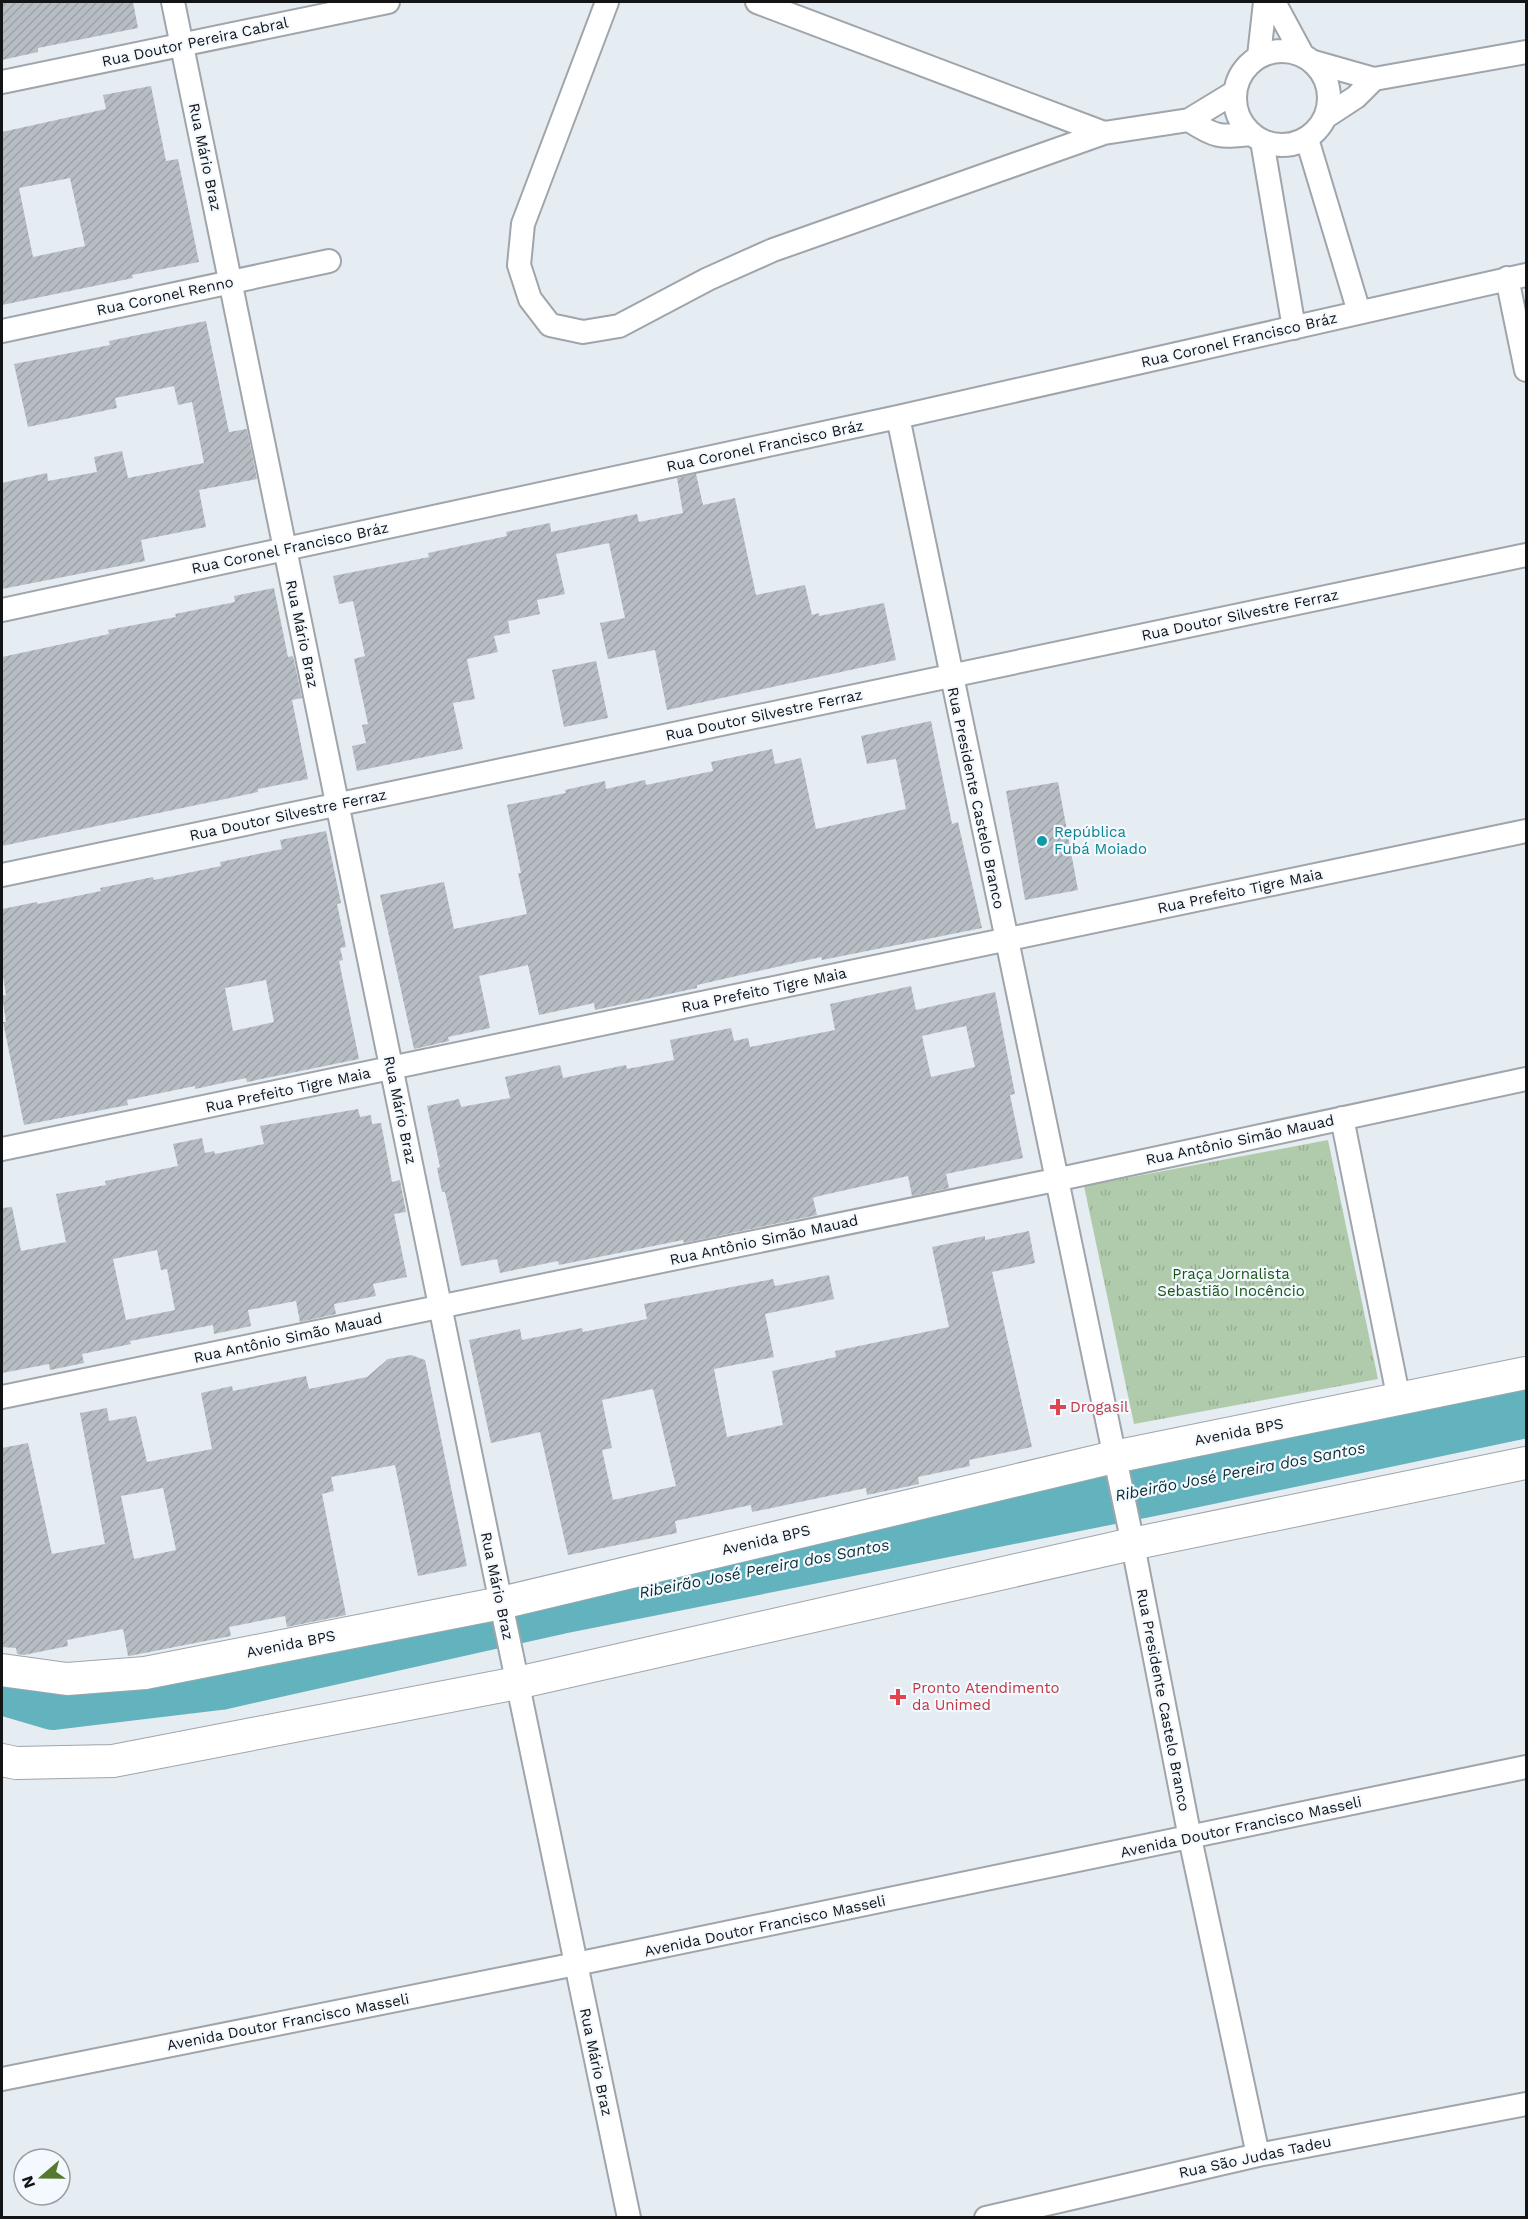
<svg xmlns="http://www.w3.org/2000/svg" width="1528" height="2219" font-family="'Work Sans',sans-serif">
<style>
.grass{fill:url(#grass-tufts)}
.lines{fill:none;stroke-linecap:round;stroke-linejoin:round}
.river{stroke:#63b3be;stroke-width:50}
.building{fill:url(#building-hatch);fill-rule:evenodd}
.minor-casing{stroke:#9fa5aa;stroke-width:26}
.secondary-casing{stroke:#9fa5aa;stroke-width:34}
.minor{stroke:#fff;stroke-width:22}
.secondary{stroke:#fff;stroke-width:32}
.culture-dot{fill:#0f9aa8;stroke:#f3f9ff;stroke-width:2}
.health-dot{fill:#e0444e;stroke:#f3f9ff;stroke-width:2}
.labels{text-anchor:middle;stroke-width:4.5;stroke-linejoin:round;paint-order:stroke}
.street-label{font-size:15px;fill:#121416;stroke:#f3f9ff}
.culture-label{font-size:15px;fill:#0d838f;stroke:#f3f9ff;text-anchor:start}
.park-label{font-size:15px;fill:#1b5518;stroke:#f3f9ff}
.health-label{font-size:15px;fill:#be3a42;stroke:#f3f9ff;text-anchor:start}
.water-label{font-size:16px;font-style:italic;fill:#062f34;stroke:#f3f9ff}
</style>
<defs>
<pattern id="grass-tufts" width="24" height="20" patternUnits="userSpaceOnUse" patternTransform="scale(1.5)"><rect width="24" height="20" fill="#afcbac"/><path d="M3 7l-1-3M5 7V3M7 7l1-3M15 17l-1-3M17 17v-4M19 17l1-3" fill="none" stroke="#96ad93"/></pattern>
<pattern id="building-hatch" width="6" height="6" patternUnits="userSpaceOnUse" patternTransform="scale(1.5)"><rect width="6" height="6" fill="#b7bec3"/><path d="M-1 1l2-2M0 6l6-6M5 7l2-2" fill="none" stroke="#9ca2a7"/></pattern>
</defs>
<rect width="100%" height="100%" fill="#e5ecf2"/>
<path class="grass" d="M1328,1140L1378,1379L1134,1424L1084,1186Z"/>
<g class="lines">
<path class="river" d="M2,1690L53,1705L220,1685L560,1609L1168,1488L1526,1413"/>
</g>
<path class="building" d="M2,2H133L138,28L38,48V52L2,60Z
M151,86L166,161L178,159L199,262L132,275L133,278L2,305V132L106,109L103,95ZM70,178L85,246L33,257L19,188Z
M206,321L229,432L247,429L257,479L199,490L206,527L141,540L145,561L2,589V483L47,473L48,481L97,472L94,457L122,451L128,478L204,463L192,402L178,405L174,386L115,398L117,408L28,427L14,364L110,345L109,341Z
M696,474L703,505L735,498L756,595L805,585L812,615L819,613V616L884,603L896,660L667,710L655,650L608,659L600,623L625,618L609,543L556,554L565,594L537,600L540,614L508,621L510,633L494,636L498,652L467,659L475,699L453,703L463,749L357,771L352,746L366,743L362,725L368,724L354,659L365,656L353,601L339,604L333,576L429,557L428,553L507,536L506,532L550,523L551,532L637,514L639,522L683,513L677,478Z
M274,588L288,657L293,656L302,698L292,700L308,779L258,789V792L2,846V657L109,634L108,630L176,617L175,614L235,602L234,596Z
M596,661L608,718L564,727L552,670Z
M931,721L952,824L958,822L982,928L822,960L821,957L697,985V988L595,1010L594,1003L539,1015L528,965L479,976L490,1028L448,1037L449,1041L414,1049L380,895L444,882L454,929L527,914L518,873H521L507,805L566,793L565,790L605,781L606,789L645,780L646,785L713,771L711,762L772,749L775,764L801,758L816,829L906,809L896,759L867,764L861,736Z
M1058,782L1078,890L1025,900L1006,791Z
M326,831L341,903L337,904L346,947L340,948L343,960L339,961L359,1059L247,1082L246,1078L195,1089V1086L127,1100L128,1105L24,1125L3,1022H6L2,996L6,995L2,970V909L37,902L38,904L101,891L100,888L153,877L154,880L221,866L220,862L282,849L280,840ZM266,980L274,1022L233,1031L225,988Z
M911,986L916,1010L995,992L1015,1094L1010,1095L1023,1158L946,1174L949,1188L912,1196L908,1176L819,1196L813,1198L817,1215L684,1243L683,1240L559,1265L558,1261L500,1273L497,1259L461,1266L445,1192H442L437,1168L440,1167L427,1106L459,1099L461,1107L510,1098L505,1077L560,1065L563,1078L626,1065L627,1069L674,1060L670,1040L731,1028L734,1041L748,1038L750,1047L835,1030L830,1004ZM966,1026L975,1067L931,1077L922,1036Z
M358,1109L360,1117L371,1115L372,1124L381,1123L392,1182L400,1180L406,1212L394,1214L407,1277L373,1284L376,1296L334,1304L336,1314L300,1322L296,1301L248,1310L251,1326L214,1334L213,1325L130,1341L131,1344L82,1354L84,1363L50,1370L49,1364L2,1373V1208L12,1207L21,1251L66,1242L56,1194L106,1185L105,1181L178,1166L173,1144L202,1138L205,1153L214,1151L215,1154L264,1144L260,1126ZM157,1250L161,1270L167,1269L175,1310L126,1320L113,1259Z
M1029,1231L1035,1263L992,1272L1032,1447L969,1460L970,1466L918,1477L919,1484L867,1495L866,1488L752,1512L751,1505L675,1521L677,1533L568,1555L540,1432L491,1443L469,1340L520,1329L522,1340L582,1328L583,1332L647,1319L644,1304L773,1279L775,1286L829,1275L834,1299L765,1314L774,1357L714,1369L727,1437L783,1425L772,1371L836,1357L835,1351L949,1327L932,1247L985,1236V1240ZM653,1389L676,1486L613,1500L602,1450L612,1448L602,1400Z
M411,1355L425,1360L467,1566L418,1576L395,1465L331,1477L334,1491L322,1494L346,1615L287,1627L285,1616L229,1627L231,1636L129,1656H128L123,1629L67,1640L68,1646L24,1655L17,1654L16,1648L2,1647V1448L28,1443L52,1554L105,1544L80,1413L107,1408L109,1421L136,1416L147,1462L212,1449L201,1393L232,1386L233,1391L306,1376L309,1389L367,1377L388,1359ZM163,1488L176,1550L134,1559L121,1496Z"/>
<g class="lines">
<defs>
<path id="minor" d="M173,2L504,1618L629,2218
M607,2L523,224L519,265L530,299L550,325L583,332L619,326L708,279L773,250L1104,133L1189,120L1235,92
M757,2L1104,133
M1274,2L1302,54
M1235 98a47 47 0 1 1 94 0a47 47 0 1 1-94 0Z
M1259,56L1265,2
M1314,62L1374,79L1526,52
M2,82L388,2
M1327,116L1356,97L1374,79
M1189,120C1216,138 1220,137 1252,134
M1307,139L1359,312
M1262,141L1294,328
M1507,278L1526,370
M2,331L329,261
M898,417L1130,1530L1190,1838L1258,2155
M2,610L898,417L1526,275
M2,875L1526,555
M1342,1118L1399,1400
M2,1149L1526,831
M2,1397L1055,1180L1526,1079
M2,2079L576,1964L1526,1767
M986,2218L1258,2155L1526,2104"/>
<path id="secondary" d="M2,1670L67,1679L145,1673L501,1603L1114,1457L1526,1373
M2,1760L16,1763L113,1761L517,1683L1132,1544L1526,1463"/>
</defs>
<use href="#minor" class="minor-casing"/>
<use href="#secondary" class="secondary-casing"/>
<use href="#minor" class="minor"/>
<use href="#secondary" class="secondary"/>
</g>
<circle class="culture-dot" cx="1042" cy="841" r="6"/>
<g class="health-dot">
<path d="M1055 1398h6v6h6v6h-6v6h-6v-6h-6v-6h6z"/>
<path d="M895 1688h6v6h6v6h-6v6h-6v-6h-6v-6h6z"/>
</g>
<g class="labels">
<g class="street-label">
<text transform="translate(195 42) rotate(-12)" y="5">Rua Doutor Pereira Cabral</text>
<text transform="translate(205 157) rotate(78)" y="5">Rua Mário Braz</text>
<text transform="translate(165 296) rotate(-12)" y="5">Rua Coronel Renno</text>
<text transform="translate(1239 340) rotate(-13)" y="5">Rua Coronel Francisco Bráz</text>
<text transform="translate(765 446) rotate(-12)" y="5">Rua Coronel Francisco Bráz</text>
<text transform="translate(290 548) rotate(-12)" y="5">Rua Coronel Francisco Bráz</text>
<text transform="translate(1240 615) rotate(-12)" y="5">Rua Doutor Silvestre Ferraz</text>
<text transform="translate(302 634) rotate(78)" y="5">Rua Mário Braz</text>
<text transform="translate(764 715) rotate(-12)" y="5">Rua Doutor Silvestre Ferraz</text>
<text transform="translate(976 798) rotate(78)" y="5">Rua Presidente Castelo Branco</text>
<text transform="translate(288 815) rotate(-12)" y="5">Rua Doutor Silvestre Ferraz</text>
<text transform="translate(1240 891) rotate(-12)" y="5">Rua Prefeito Tigre Maia</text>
<text transform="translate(764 990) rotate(-12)" y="5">Rua Prefeito Tigre Maia</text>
<text transform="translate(288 1090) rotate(-12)" y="5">Rua Prefeito Tigre Maia</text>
<text transform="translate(400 1110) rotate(78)" y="5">Rua Mário Braz</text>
<text transform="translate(1240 1140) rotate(-12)" y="5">Rua Antônio Simão Mauad</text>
<text transform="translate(764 1240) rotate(-12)" y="5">Rua Antônio Simão Mauad</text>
<text transform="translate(288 1338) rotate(-12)" y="5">Rua Antônio Simão Mauad</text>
<text transform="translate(1239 1432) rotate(-11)" y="5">Avenida BPS</text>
<text transform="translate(766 1540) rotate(-13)" y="5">Avenida BPS</text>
<text transform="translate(497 1586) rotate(78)" y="5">Rua Mário Braz</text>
<text transform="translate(291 1644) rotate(-11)" y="5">Avenida BPS</text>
<text transform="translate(1163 1700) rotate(79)" y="5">Rua Presidente Castelo Branco</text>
<text transform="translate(1241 1827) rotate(-12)" y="5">Avenida Doutor Francisco Masseli</text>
<text transform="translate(765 1926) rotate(-12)" y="5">Avenida Doutor Francisco Masseli</text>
<text transform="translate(288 2022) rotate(-11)" y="5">Avenida Doutor Francisco Masseli</text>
<text transform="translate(596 2062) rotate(78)" y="5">Rua Mário Braz</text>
<text transform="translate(1255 2157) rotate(-12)" y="5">Rua São Judas Tadeu</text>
</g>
<g class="culture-label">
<text x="1054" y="837">República<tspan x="1054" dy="17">Fubá Moiado</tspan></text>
</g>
<g class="park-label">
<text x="1231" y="1279">Praça Jornalista<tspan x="1231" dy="17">Sebastião Inocêncio</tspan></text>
</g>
<g class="health-label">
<text x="1070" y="1412">Drogasil</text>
<text x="912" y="1693">Pronto Atendimento<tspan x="912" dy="17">da Unimed</tspan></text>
</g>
<g class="water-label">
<text transform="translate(1240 1471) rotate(-11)" y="6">Ribeirão José Pereira dos Santos</text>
<text transform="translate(764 1568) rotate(-11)" y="6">Ribeirão José Pereira dos Santos</text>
</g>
</g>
<rect width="1528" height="2219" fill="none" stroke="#121416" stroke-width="6"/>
<g transform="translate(42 2177) rotate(250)"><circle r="28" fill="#f3f9ff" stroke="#999da2" stroke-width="1.5"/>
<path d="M0-4.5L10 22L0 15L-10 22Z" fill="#56782f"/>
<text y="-9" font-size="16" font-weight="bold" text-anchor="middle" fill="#121416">N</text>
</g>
</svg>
